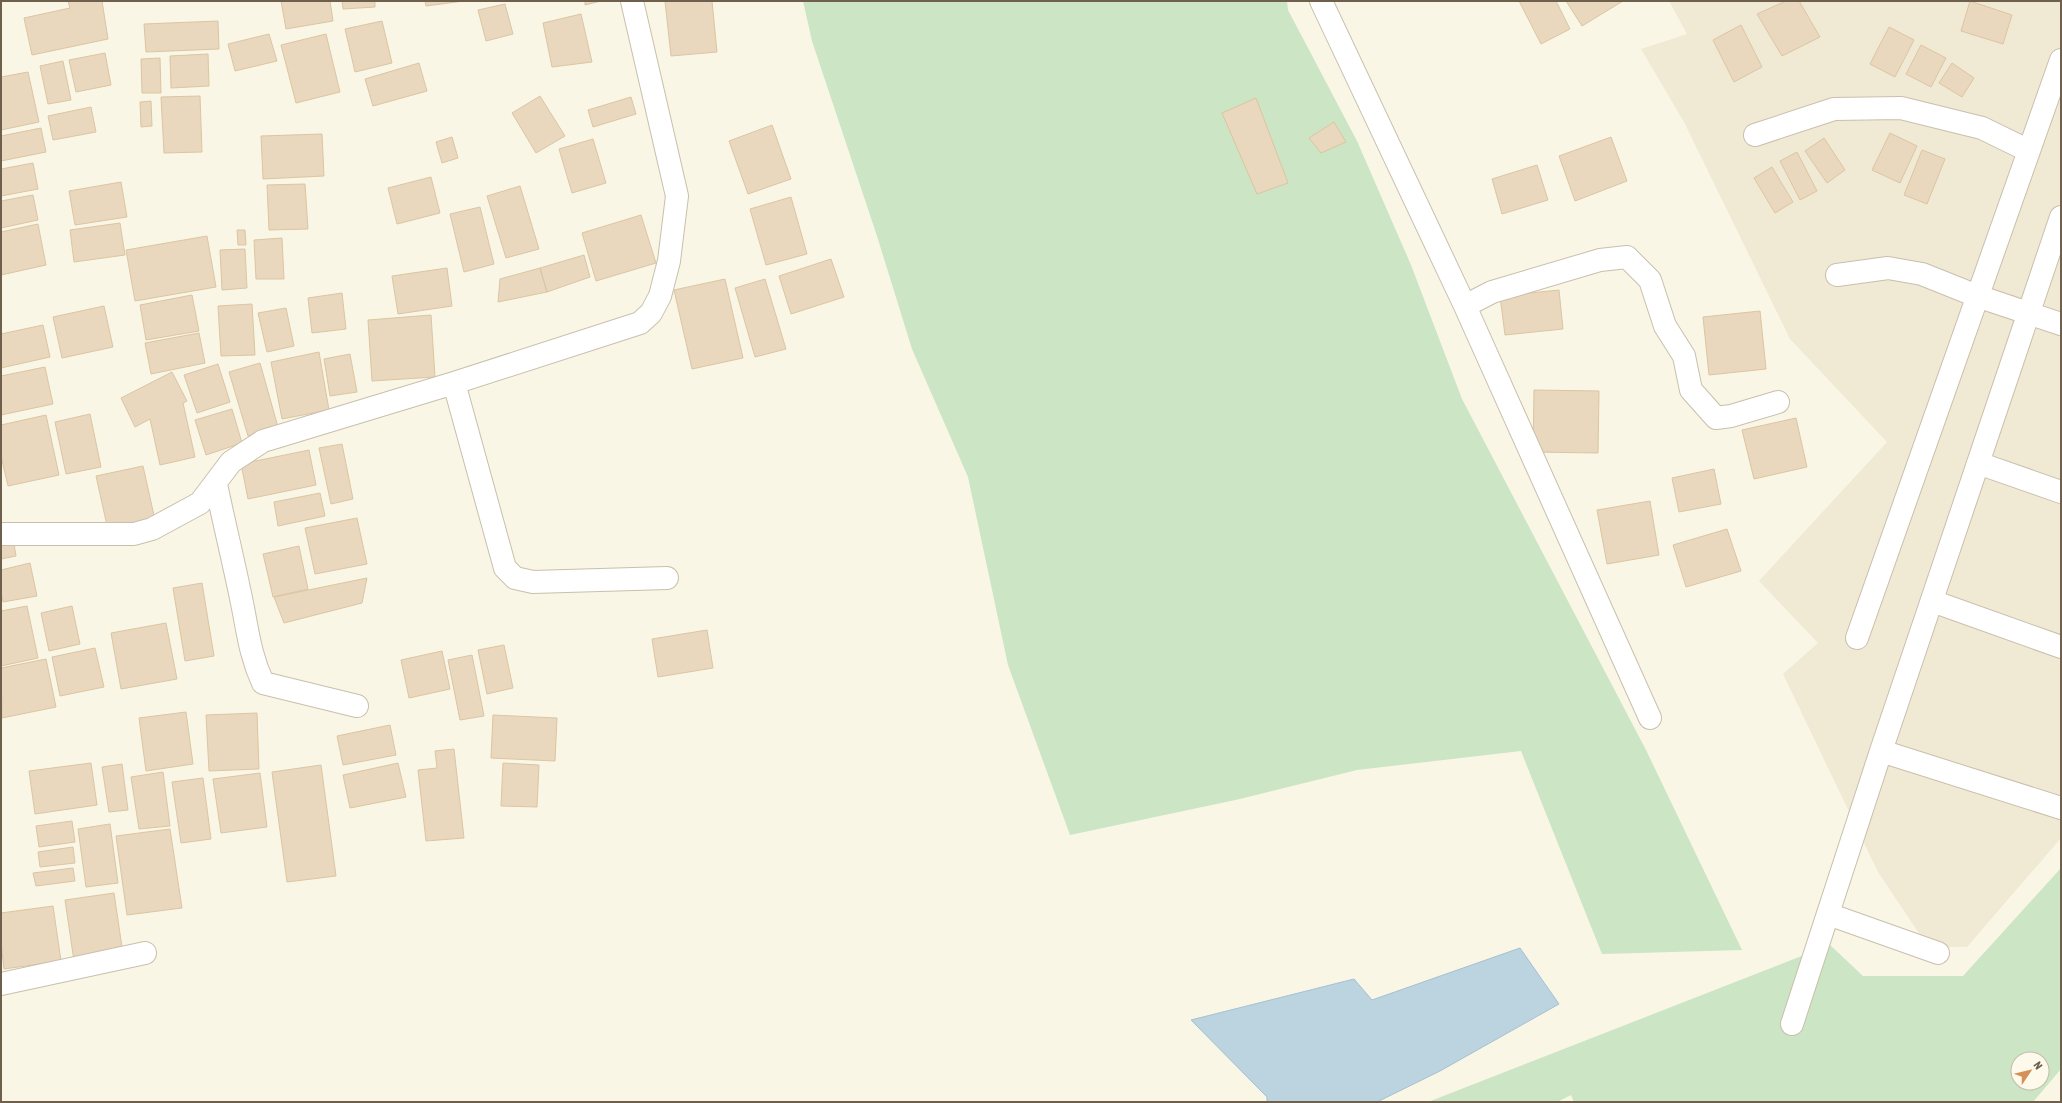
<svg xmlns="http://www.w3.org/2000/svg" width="2062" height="1103" font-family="'Asap Condensed',sans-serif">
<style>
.residential{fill:#f0e9d4}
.green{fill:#cbe5c5;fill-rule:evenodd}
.water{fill:#bcd3e0;stroke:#a4c0d1}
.building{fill:#e9d8be;stroke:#dcc5a2}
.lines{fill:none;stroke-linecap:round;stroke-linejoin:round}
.minor-casing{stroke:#c9bfad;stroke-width:24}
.minor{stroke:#fff;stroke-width:22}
</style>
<rect width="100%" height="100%" fill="#f9f6e5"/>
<path class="residential" d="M1669,1H2061V838L1967,947H1928L1878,872L1783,674L1818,643L1759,581L1887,442L1790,339L1684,122L1641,49L1687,34Z"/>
<path class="green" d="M803,1H1287L1288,10L1357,141L1411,265L1462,399L1646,750L1742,950L1602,954L1521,751L1357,770L1240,799L1070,835L1008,665L968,477L912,349L877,236L812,41Z
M2061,868V1069L2033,1102H1574L1571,1095L1557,1102H1428L1830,945L1863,976H1963ZM2018,1059H2042V1083H2018Z"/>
<path class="water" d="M1520,948L1559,1004L1440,1071L1377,1102H1267V1097L1191,1020L1354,979L1372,1000Z"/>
<path class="building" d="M68,1H102L108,39L32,55L24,18L70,8Z
M281,1H330L333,21L286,29Z
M342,1H375V7L343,9Z
M425,1H464L426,6Z
M585,1H601L585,5Z
M665,1H712L717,52L671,56Z
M1519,1H1556L1570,29L1541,44Z
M1566,1H1623L1582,26Z
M1786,1H1799L1820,37L1782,56L1757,14Z
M1970,1L2012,15L2003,44L1961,31Z
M505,4L513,34L486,41L478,10Z
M581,14L592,62L552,67L543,23Z
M218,21L219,49L146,52L144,24Z
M382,21L392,63L355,72L345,29Z
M1741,25L1762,67L1734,82L1713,40Z
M1889,27L1914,40L1895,77L1870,64Z
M269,34L277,61L235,71L228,44Z
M326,34L340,92L296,103L281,45Z
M1921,45L1946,58L1931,87L1906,74Z
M105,53L111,85L76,92L69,60Z
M208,54L209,86L171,88L170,56Z
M160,58L161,93H142L141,59Z
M63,61L71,100L48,104L40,66Z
M419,63L427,91L373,106L365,79Z
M1952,63L1974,78L1962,97L1939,83Z
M28,72L39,122L1,130V77Z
M200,96L202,152L164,153L161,97Z
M540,96L565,136L536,153L512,113Z
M631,97L636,114L593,127L588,110Z
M1256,98L1288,183L1257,194L1222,113Z
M151,101L152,126L141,127L140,102Z
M91,107L96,132L53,140L48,116Z
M1334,122L1346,142L1321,153L1309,138Z
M772,125L791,179L748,194L729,141Z
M41,128L46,152L1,161V136Z
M1890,133L1917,146L1900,183L1872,170Z
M322,134L324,176L263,179L261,136Z
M452,137L458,158L442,163L436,142Z
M1611,137L1627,181L1575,201L1559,156Z
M1824,138L1845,170L1827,183L1805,151Z
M593,139L606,183L572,193L559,149Z
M1922,150L1945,159L1927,204L1904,195Z
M1797,152L1817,191L1800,200L1780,161Z
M33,163L38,189L1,196V169Z
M1537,165L1548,200L1502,214L1492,179Z
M1772,167L1793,202L1775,213L1754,178Z
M431,177L440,213L397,224L388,188Z
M121,182L127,217L75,225L69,191Z
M305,184L308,229L269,230L267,185Z
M520,186L539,249L506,258L487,196Z
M33,195L38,220L1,228V201Z
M791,197L807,254L766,265L750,209Z
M480,207L494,264L464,272L450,214Z
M641,215L656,263L596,281L582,233Z
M120,223L125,255L74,262L70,230Z
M38,224L46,265L1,275V232Z
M237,230H245L246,245H238Z
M207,236L216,287L135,301L126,250Z
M282,238L284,279H256L254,240Z
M245,249L247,288L222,290L220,250Z
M584,255L590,277L547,292L540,268Z
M831,259L844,297L791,314L779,276Z
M447,268L452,306L398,314L392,276Z
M540,268L547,292L498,302L500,279Z
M725,279L743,358L692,369L674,290Z
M765,279L786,349L755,357L735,288Z
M1559,290L1563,329L1505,335L1500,296Z
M342,293L346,329L312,333L308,298Z
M192,295L199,331L146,340L140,305Z
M252,304L255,355L221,356L218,306Z
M104,306L113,347L62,358L53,317Z
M286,308L294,346L267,352L258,313Z
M1760,311L1766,369L1709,375L1703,317Z
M431,315L435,377L372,381L368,320Z
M43,325L50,357L1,368V334Z
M199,333L205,363L151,374L145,343Z
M319,352L329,410L282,419L271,362Z
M350,354L357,392L330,396L324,359Z
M260,363L278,427L248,436L229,372Z
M218,364L230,402L197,413L184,375Z
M45,367L53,404L1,415V376Z
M172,372L187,401L183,403L195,457L160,465L150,419L135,427L121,398Z
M1534,390L1599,391L1598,453L1533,452Z
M232,409L242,443L206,455L195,420Z
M90,414L101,467L66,474L55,422Z
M46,415L59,475L8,486L1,456V425Z
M1796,418L1807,467L1754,479L1742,430Z
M342,444L353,499L331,504L319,448Z
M309,450L316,485L248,499L241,464Z
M143,466L155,520L108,530L96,476Z
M1714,469L1721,504L1679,512L1672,478Z
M320,493L325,516L278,526L274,502Z
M1650,501L1659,555L1607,564L1597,510Z
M357,518L367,564L315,574L305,528Z
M1727,529L1741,571L1686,587L1673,545Z
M13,538L16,556L1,559V541Z
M299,546L308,589L273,597L263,554Z
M30,563L37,596L3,602L1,592V570Z
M367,578L362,603L284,623L274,597Z
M202,583L214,656L185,661L173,588Z
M27,606L38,658L1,666V611Z
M72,606L80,644L49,651L41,613Z
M166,623L177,679L121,689L111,633Z
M707,630L713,668L658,677L652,639Z
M504,645L513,688L487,694L478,650Z
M95,648L104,687L60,696L52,657Z
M442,651L450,689L409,698L401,660Z
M472,655L484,716L460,720L448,660Z
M46,659L56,707L2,718L1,668Z
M186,712L193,764L146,771L139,718Z
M257,713L259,769L209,771L206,715Z
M493,715L557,718L555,761L491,758Z
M390,725L396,755L343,765L337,736Z
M454,749L464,838L426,841L418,770L437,768L435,751Z
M91,763L97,805L35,814L29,771Z
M398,763L406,797L350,808L343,775Z
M503,763L539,765L537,807L501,806Z
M122,764L128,810L109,812L102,767Z
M321,765L336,876L287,882L272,772Z
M163,772L170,826L139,829L131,777Z
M260,773L267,827L221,833L213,779Z
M203,778L211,839L181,843L172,782Z
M72,821L75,842L39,847L36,826Z
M110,824L118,883L86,887L78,829Z
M170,829L182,908L127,915L116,836Z
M73,847L75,863L40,867L38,852Z
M73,868L75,881L36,886L33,873Z
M114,893L123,954L74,961L65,900Z
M53,906L61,961L4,969L1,943V913Z"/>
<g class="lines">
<defs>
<path id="minor" d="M1321,1L1465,306L1650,718
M1755,135L1834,109L1901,108L1982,128L2029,151
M1837,275L1888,268L1922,274L1977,296L2061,324
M1465,306L1492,292L1600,260L1627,257L1650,280L1665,326L1684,356L1691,390L1716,418L1731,416L1778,402
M454,383L505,568L515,578L533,582L667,578
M1978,463L2061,492
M216,484C224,523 234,563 242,603C248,632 250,655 263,683L357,706
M1,534H134L152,529L200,503L231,462L263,441L454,383L640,323L651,313L660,296L669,261L677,196L632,1
M1932,601L2061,647
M1857,638L2061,60
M1881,751L2061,808
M1828,914L1938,953
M1,984L145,953
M1792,1024L1881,751L2061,217"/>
</defs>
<use href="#minor" class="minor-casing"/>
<use href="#minor" class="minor"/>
</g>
<rect width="2062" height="1103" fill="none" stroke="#6f604d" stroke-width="4"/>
<g transform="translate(2030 1071) rotate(55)"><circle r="19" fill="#fdf9eb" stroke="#c4bcac"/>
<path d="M0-3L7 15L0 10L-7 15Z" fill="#d58f59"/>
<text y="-6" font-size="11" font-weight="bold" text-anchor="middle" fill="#6f604d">N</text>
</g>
</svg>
